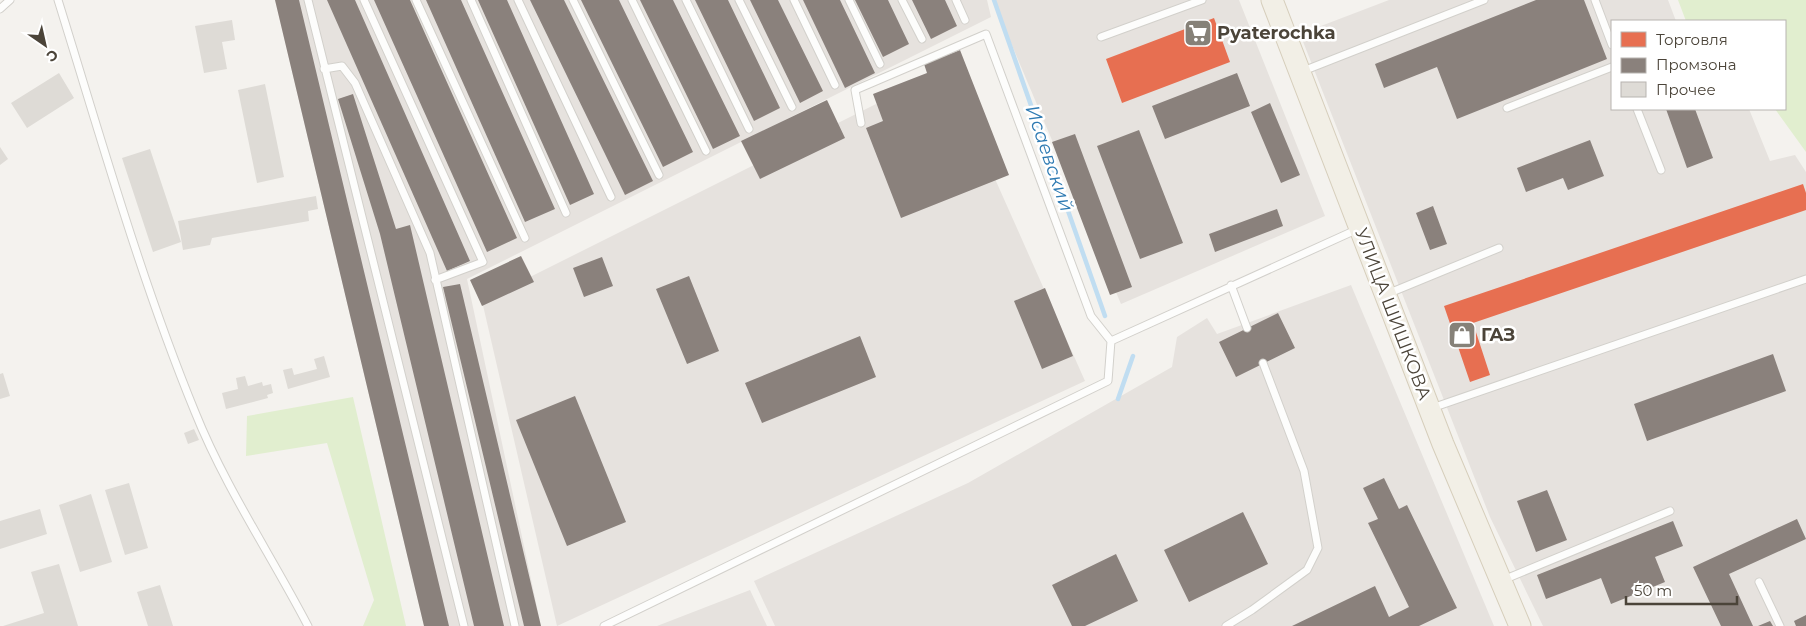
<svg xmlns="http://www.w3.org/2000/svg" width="1806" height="626" font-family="Montserrat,sans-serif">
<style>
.industrial{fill:#e6e2de}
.green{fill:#e1eecf}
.shops{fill:#e76f51}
.industry{fill:#8a817c}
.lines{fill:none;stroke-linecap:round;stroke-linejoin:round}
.stream{stroke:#c0ddf1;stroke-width:4.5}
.building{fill:#dedbd6}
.lane-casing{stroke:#d2d0cb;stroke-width:9}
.primary-casing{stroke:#d6cebb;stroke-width:23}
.lane{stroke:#fdfdfc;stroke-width:7}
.primary{stroke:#f2efe6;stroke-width:21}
.labels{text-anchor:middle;stroke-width:5;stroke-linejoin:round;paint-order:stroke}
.poi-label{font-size:18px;font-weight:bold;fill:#4b4439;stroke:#fff;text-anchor:start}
.street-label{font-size:18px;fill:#4b4439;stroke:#fff}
.water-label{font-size:19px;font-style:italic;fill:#2e7ab2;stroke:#fff}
</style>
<rect width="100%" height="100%" fill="#f4f2ee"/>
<path class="industrial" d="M275,0H987L991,17L467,279L541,626H424Z
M993,0H1239L1325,216L1121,304Z
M1389,0H1668L1676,21H1612V109H1749L1770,161L1795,155L1806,172V626H1543L1490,517L1300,34Z
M946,69L1085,381L557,626L482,301Z
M1351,285L1494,626H775L754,581L968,483L1172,367L1177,337L1207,318L1217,334Z
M750,590L767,626H657Z"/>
<path class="green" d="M1678,0H1806V152L1775,109H1785V21H1686Z
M353,397L406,626H363L374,600L327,443L246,456L247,416Z"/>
<path class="shops" d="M1214,18L1230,62L1122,103L1106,59Z
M1803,184L1806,193V210L1473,323L1490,375L1470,382L1444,306Z"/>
<path class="industry" d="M275,0H299L449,626H424Z
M327,0H355L470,261L447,271Z
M374,0H410L517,238L487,252Z
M426,0H461L555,209L525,222Z
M478,0H507L594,194L570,205Z
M530,0H564L653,181L625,195Z
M581,0H619L693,152L663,167Z
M640,0H673L740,136L713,149Z
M695,0H728L780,108L754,121Z
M750,0H778L823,91L800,103Z
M803,0H840L875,73L845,88Z
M855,0H888L909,44L883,57Z
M912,0H945L957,26L931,39Z
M1536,0H1584L1607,59L1457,119L1437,67L1384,88L1375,64Z
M960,50L1009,175L901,218L866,128L883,121L873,94L927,73L924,64Z
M1237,73L1250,106L1165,139L1152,106Z
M353,94L396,229L410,225L504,626H474L380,234L338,99Z
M827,100L845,138L760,179L741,141Z
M1270,103L1300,175L1281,183L1251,112Z
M1666,109H1695L1713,158L1687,168Z
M1139,130L1183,243L1140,259L1097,146Z
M1075,134L1132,287L1110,295L1052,142Z
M1590,140L1604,176L1568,190L1563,178L1526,192L1517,168Z
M1433,206L1447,244L1430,250L1416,213Z
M1277,209L1283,226L1215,252L1209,234Z
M521,256L534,282L482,306L470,280Z
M602,257L613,286L584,297L573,268Z
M689,276L719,351L687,364L656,289Z
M460,284L541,626H524L443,287Z
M1045,288L1073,356L1042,369L1014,301Z
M1278,313L1295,348L1236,377L1219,342Z
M860,336L876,377L762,423L745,383Z
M1773,354L1786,391L1647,441L1634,404Z
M575,396L626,522L567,546L516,420Z
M1384,478L1399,509L1407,505L1457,608L1419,626H1292L1375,586L1389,617L1409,607L1368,523L1378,519L1363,488Z
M1547,490L1567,540L1536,552L1517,501Z
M1243,512L1268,564L1189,602L1164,550Z
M1797,519L1806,539L1729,574L1753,626H1721L1693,567Z
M1673,521L1683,546L1655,557L1665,582L1611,604L1601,578L1546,599L1537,575Z
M1116,554L1138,601L1085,626H1072L1052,585Z
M1806,615V626H1796L1794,621Z
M1770,621L1773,626H1758Z"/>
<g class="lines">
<path class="stream" d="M994,0L1105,316
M1118,399L1133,356"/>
</g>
<path class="building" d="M232,20L235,40L222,42L227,69L204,73L195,26Z
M59,73L74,98L27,128L11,103Z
M265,84L284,177L257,183L238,90Z
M0,147L8,159L0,165Z
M150,149L181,242L153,252L122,158Z
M316,196L318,209L308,211L309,221L212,238L210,245L183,250L178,221Z
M324,356L330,377L288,389L283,370L292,368L294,375L317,369L314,359Z
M3,373L10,396L0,399V374Z
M245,376L248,386L262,382L263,386L271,384L273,393L267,395L268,398L226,409L222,393L238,389L236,378Z
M194,429L199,440L188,444L184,433Z
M129,483L148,548L125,555L105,490Z
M91,494L112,562L80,572L59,505Z
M40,509L47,534L0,549V521Z
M59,564L78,626H3L44,613L31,572Z
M160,585L173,626H148L137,592Z"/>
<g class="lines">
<defs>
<path id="lane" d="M58,0C101,138 140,278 195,412C225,487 271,555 308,626
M308,0L464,626
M364,0L483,262L435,280
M416,0L525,238
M471,0L566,213
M518,0L611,197
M573,0L659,175
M632,0L706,151
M686,0L749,129
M739,0L792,107
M794,0L835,85
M849,0L880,64
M902,0L922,39
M956,0L965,20
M1595,0L1612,45
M0,9L10,0
M1101,37L1202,0
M324,69L342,66L355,83L430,253L515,626
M1303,71L1484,0
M1507,108L1612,67
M1637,109L1661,170
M1231,285L1247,328
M1387,294L1499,248
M1111,341L1358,229
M1432,408L1806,279
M1503,580L1670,511
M1759,582L1780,626
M604,626L1108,381L1111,341L1091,316L986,34L855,90L861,123
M1226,626L1252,610L1307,570L1318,548L1304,471L1263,363"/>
<path id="primary" d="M1272,0L1443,444L1520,626"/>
</defs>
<use href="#lane" class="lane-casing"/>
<use href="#primary" class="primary-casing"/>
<use href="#lane" class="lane"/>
<use href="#primary" class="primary"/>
</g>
<defs>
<symbol id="supermarket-square" viewBox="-11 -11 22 22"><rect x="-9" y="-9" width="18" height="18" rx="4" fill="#868178" stroke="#fff"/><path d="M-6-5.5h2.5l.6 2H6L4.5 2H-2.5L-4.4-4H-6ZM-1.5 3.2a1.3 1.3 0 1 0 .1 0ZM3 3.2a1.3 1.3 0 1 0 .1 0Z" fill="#fff"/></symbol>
<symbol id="shop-square" viewBox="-11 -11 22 22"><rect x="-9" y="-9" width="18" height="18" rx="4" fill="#868178" stroke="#fff"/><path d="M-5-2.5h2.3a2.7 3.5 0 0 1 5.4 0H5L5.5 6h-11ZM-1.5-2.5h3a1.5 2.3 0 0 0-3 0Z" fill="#fff"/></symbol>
</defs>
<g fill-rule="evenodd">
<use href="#supermarket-square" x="1182" y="17" width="32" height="32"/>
<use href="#shop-square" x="1446" y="319" width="32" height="32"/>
</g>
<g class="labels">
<g class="poi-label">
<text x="1217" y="39">Pyaterochka</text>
<text x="1481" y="341">ГАЗ</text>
</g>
<g class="street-label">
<text transform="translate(1393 314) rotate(69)" y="6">УЛИЦА ШИШКОВА</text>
</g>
<g class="water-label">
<text transform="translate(1050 158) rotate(71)" y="7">Исаевский</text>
</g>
</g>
<rect x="1611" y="20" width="175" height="90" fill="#ffffff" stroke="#b7b4b0"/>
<rect x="1621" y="32" width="25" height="15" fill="#e76f51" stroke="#b7b4b0"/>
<text x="1656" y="45" font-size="15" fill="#4b4439">Торговля</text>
<rect x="1621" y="58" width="25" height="15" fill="#8a817c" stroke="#b7b4b0"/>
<text x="1656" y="70" font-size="15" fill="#4b4439">Промзона</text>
<rect x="1621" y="82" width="25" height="15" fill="#dedbd6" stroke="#b7b4b0"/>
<text x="1656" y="95" font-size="15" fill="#4b4439">Прочее</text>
<g transform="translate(45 45) rotate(146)" stroke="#ffffff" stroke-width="4" paint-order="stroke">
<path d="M0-4L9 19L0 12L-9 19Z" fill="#4b4439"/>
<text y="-8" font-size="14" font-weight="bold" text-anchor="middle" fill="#4b4439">С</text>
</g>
<path d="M1626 596v8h111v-8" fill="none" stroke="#4b4439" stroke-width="2.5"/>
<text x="1634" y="596" font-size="15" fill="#4b4439" stroke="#ffffff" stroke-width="4" paint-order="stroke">50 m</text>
</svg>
